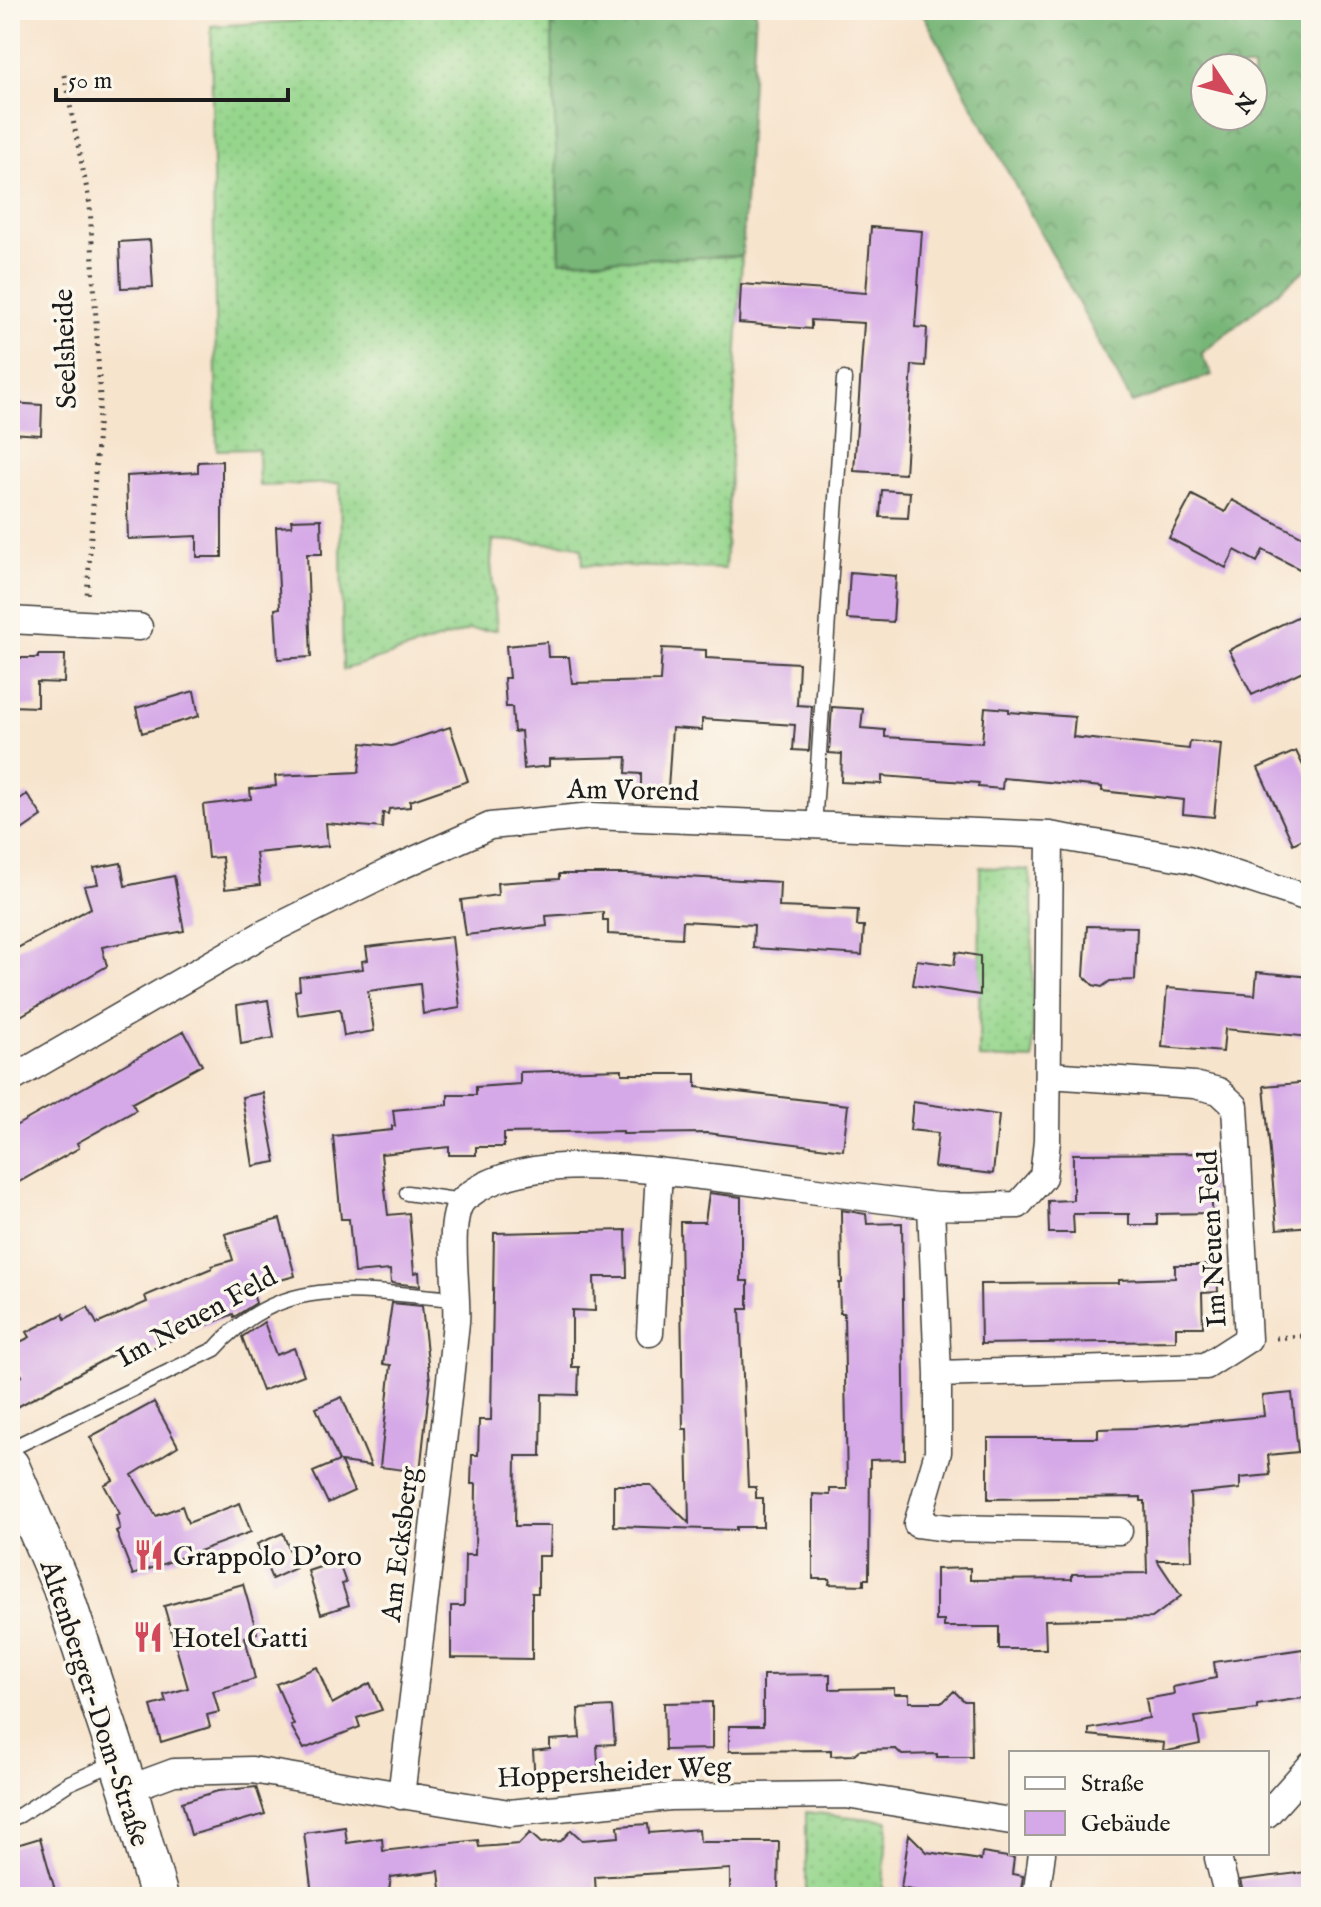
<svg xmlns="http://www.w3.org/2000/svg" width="1321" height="1907" font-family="'IM FELL English',serif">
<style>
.grass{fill:url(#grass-dots);stroke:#587854;stroke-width:2}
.forest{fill:url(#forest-crowns);stroke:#4a694a;stroke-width:2;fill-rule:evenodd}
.building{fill:#d5a8e7}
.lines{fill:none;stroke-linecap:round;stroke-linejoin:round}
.service-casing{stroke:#3d3a37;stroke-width:17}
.minor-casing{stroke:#3d3a37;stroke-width:29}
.secondary-casing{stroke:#3d3a37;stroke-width:41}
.path{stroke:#3d3a37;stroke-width:5;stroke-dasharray:2 6;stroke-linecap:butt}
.service{stroke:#fff;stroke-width:14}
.minor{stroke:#fff;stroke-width:26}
.secondary{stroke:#fff;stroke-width:38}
.labels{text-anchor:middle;stroke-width:7;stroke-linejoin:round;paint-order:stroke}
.street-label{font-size:28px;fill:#1c1c1c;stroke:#fbf7ec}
.poi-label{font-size:28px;fill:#1c1c1c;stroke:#fbf7ec;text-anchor:start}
</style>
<defs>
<pattern id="grass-dots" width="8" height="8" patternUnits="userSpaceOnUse" patternTransform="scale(2)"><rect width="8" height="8" fill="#95d58c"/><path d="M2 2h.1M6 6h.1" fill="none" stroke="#80b678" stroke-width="1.8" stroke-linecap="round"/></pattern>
<pattern id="forest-crowns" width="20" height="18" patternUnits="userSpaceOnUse" patternTransform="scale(2)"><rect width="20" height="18" fill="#78b678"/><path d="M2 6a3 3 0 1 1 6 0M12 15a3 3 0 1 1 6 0" fill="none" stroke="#629362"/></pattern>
</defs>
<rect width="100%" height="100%" fill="#fbf7ec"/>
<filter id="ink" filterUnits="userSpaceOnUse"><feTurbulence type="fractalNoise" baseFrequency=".0125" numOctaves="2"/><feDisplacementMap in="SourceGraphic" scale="16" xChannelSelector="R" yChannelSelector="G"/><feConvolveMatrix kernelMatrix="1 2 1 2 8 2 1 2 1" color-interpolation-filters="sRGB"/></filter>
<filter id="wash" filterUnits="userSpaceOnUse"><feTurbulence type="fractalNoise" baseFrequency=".006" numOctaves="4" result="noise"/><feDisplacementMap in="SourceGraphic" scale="32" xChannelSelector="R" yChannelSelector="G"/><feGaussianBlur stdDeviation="1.8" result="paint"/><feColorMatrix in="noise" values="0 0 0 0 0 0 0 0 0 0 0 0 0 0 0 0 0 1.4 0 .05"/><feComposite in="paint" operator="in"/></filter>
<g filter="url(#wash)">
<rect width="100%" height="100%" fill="#f7e4cd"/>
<path class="grass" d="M486,10H551L560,260L742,256L725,569L583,565L582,549L573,545L493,540L491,563L497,630H469L343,670L340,483L259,486L258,449L217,450L211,26Z
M980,867L1029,870L1032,888L1033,1060L979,1058Z
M806,1812L888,1821L882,1897H806Z"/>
<path class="forest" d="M551,10H756L742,256L560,261Z
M921,10H1311V265L1201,354L1212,375L1132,403ZM1205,68H1253V116H1205Z"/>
<g id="blocks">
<path class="building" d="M871,227L922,231L915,327L927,328L925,366L912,365L905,474L854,471L864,323L811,320V329L739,323L741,284L866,293Z
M150,240L153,287L121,288L119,242Z
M10,403L42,405L41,435L10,433Z
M222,461V557H197V536L128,539L126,476L198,472V462Z
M882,490L910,492L908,518L880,517Z
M1192,495L1225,512L1232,500L1311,541V575L1263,550L1257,562L1235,550L1226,568L1169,538Z
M321,519L322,554H307L311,657L278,659L275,609L280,608L276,527L292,526L291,520Z
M850,572L896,576L893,622L847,619Z
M1311,610V667L1252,695L1229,650Z
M547,642L548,657H569L572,683L660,681L662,648L706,650V658L799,663L797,705L812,706L809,751L793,750L795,725L702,719V730L672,728L668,789L641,788V774L626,773L627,757L549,759V766L524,769L521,731L514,732L512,707H506L504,678H509L506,646Z
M38,655H65L64,683L37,682V707L10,706V658H38Z
M194,691L199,716L142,733L136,708Z
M832,707L863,709L861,728L885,730V737L982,743L985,707L1009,709V712L1075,717L1073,737L1189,749L1190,741L1221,744L1214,817L1183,814L1184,800L1102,791V787L1003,778L1002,789L978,787L979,783L882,776V784L841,782L842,754L829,753Z
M450,727L468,781L410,801V807L389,809L388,814L383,813L382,828L326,823L328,846L256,853L260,885L225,889L222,857L208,858L203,805L251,799L250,789L276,786L275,776L359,772L362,743L392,746Z
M1296,751L1311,782V835L1293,844L1258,768Z
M27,794L42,816L10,838V806Z
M121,863L125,886L174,876L184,931L102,947L107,966L10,1022V952L91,908L84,886L98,884L94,868Z
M559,874H630L780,882L779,907L858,910L857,926H864L862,955L753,948L754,925L683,921L682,938L608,934V920H603V912L546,916L547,926L466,935L461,900L498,895L497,883L559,879Z
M1087,926L1137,927L1135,980L1110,981L1102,987L1093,985L1084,976Z
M452,937L460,1008L423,1014L420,984L368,991L374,1031L344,1036L340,1009L298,1015L295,991L300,990L299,977L363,969L362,961L368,960L366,947Z
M956,952L980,956V995L913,985L917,960L954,965Z
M1257,972L1311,977V1037L1225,1029L1223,1052L1162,1047L1167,988L1255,995Z
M268,1000L274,1038L241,1044L237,1005Z
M184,1031L202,1065L132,1103L136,1110L77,1143L79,1148L10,1187V1129Z
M622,1069V1074H696V1087L848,1105L843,1150L707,1133L623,1134V1131L504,1133V1147H476V1155H449V1147L381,1154L388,1215L409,1213L414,1273L419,1272L420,1286L391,1283L390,1270L354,1273L349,1219H341L333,1136L392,1130V1126H395L393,1110L448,1105V1095H476V1087L520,1084V1072Z
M1311,1082V1226L1277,1229L1264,1086Z
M263,1093L276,1162L253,1166L242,1097Z
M913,1102L999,1115L993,1174L934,1167L938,1133L910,1130Z
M1212,1153V1213L1157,1214V1225H1129V1214H1073L1074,1233H1049L1048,1201L1073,1200V1154Z
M709,1193L741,1197V1281H748V1309H740L748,1487H756V1498H763V1527H736V1530L614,1526V1485H650L689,1523L687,1429H683L680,1222H705Z
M841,1210L866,1214L867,1224L902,1223L905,1459L870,1460L869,1579H864V1585L829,1584L830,1579H813V1494L830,1495V1489H847L844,1313H840L839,1283H842Z
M280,1219L295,1276L251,1288L256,1303L234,1317L233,1314L143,1352L138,1341L10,1411V1382L22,1376L10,1354V1347L30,1337L27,1332L63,1314L65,1319L88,1307L97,1324L147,1302L145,1296L212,1268V1266L233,1260L225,1234Z
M626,1230L627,1277H594L595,1311L572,1310V1367H579L578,1395L542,1394L541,1456H516L515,1526H551L550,1556H538V1593H532V1659L451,1658V1606H464L465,1555H475L476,1484H471L472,1455H478L479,1420H491L494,1233Z
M1175,1265H1217L1218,1292L1202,1293L1203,1327H1176V1341L981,1344L980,1284L1119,1283V1280L1175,1278Z
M392,1303L422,1306L430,1381L420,1472L380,1467L391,1365L383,1364Z
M264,1322L276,1355L294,1348L304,1375L262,1391L242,1337Z
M1292,1393L1298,1452L1268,1455L1270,1475L1240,1478V1489L1190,1494L1192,1560H1157L1181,1596L1152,1618L1045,1620L1046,1649H999V1627H944V1621H936V1569L970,1568V1580L1072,1579V1574L1147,1573L1145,1501H1141V1497L988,1499V1438H1098V1429L1135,1428L1264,1416L1262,1396Z
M342,1397L371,1466L341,1462L354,1491L328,1503L313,1472L339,1461L316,1408Z
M154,1402L178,1446L132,1475L156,1516L182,1506L188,1523L240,1503L251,1532L133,1575L116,1531L120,1529L116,1515L120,1514L104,1485L113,1480L90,1437Z
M283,1533L296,1568L272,1579L257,1544Z
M338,1561L346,1583L342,1584L349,1605L321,1614L308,1571Z
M243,1584L257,1633L245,1637L255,1679L213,1691L219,1712L207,1715L210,1727L161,1742L151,1706L166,1702L164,1695L188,1688L164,1606Z
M1303,1649L1309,1697L1257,1705V1709L1195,1717L1200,1744L1163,1752L1164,1743L1089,1735V1729L1149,1718L1146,1699L1174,1694L1173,1687L1216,1678L1214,1662Z
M317,1667L332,1704L370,1683L382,1710L357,1718L360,1727L304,1749L291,1726L294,1725L276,1684Z
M830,1674V1689L894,1688V1694H909V1702H943L954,1691L964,1701H971L972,1757H937V1754L902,1755L896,1749L859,1750L853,1755L831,1756V1750L729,1751V1726H763V1675Z
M712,1702V1749L665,1750L664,1703Z
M612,1707L615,1744L597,1745L599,1779L535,1783L533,1751L550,1749V1740L580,1738L578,1709Z
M256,1787L265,1814L191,1835L182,1802L218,1791Z
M648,1824L649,1833L699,1829L700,1842H779L778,1897H730V1869L595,1877L596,1897H442L439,1871L391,1877L388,1897H353L329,1892L312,1894L304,1833L345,1827L347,1843L382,1838L383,1851L478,1840L479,1847L519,1844L530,1833L541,1843L561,1841L571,1830L582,1840L619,1837L618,1826Z
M909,1834L927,1852L981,1860L982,1853L1014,1858L1012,1874L1023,1876L1020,1897H922L923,1892L901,1888Z
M40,1838L57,1897H10V1847Z
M1306,1872L1309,1897H1244L1240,1880Z"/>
</g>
</g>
<g filter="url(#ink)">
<use href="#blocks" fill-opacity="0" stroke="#3d3a37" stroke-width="2"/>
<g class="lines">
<defs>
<path id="service" d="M814,827L844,379
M407,1193L462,1201
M10,1449L215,1349C283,1270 366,1293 457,1299
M10,1819L20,1815L69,1783L119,1761"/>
<path id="minor" d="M10,620L139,627
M10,1080L263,934L392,870L490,826L592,816L1050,835L1188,859L1311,899
M931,1206L938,1374V1452L917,1524L948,1528L1119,1531
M650,1333L659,1171
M938,1374L1206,1366L1248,1339L1235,1106L1219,1091L1194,1085L1049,1075
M128,1789L174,1772L252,1770L509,1813L670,1797L846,1795L1011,1821
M401,1796C420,1638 440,1480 456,1322C459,1294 444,1216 465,1198C522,1151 632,1168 700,1176C776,1184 852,1197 928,1205C957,1209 989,1205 1018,1205L1043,1177L1047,1141L1050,835
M1267,1814L1311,1765
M1218,1858L1228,1897
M1036,1897L1042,1853"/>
<path id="secondary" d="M10,1466L62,1588L128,1789L159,1897"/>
</defs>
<use href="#service" class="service-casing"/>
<use href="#minor" class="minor-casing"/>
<use href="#secondary" class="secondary-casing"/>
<path class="path" d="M64,75L90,205L100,398L87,597
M1276,1338L1311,1335"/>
<use href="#service" class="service"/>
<use href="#minor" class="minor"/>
<use href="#secondary" class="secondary"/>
</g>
</g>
<defs>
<symbol id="restaurant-bare" viewBox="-9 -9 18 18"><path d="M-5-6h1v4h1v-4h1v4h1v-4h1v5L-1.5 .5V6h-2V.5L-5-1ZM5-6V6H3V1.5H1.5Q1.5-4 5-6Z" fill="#d1495b" stroke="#fbf7ec" stroke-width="2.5" paint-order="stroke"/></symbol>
</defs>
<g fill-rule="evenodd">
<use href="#restaurant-bare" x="127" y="1533" width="44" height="44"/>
<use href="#restaurant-bare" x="126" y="1615" width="44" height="44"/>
</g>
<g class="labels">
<g class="street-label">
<text transform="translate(64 349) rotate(-92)" y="10">Seelsheide</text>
<text transform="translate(633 789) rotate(1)" y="10">Am Vorend</text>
<text transform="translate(1211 1239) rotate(-93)" y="10">Im Neuen Feld</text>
<text transform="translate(196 1316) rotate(-29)" y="10">Im Neuen Feld</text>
<text transform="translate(399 1544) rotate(-83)" y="10">Am Ecksberg</text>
<text transform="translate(96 1703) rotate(72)" y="10">Altenberger-Dom-Straße</text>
<text transform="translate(614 1771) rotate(-3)" y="10">Hoppersheider Weg</text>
</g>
<g class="poi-label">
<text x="173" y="1565">Grappolo D'oro</text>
<text x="172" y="1647">Hotel Gatti</text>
</g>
</g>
<rect width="1321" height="1907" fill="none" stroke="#fbf7ec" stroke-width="40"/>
<rect x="1009" y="1751" width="260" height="104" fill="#fbf7ec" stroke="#a29f99" stroke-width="2"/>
<rect x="1025" y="1777" width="40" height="12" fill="#ffffff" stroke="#a29f99" stroke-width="2"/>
<text x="1081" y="1791" font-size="24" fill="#1c1c1c">Straße</text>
<rect x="1025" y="1811" width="40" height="24" fill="#d5a8e7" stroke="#a29f99" stroke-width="2"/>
<text x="1081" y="1831" font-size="24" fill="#1c1c1c">Gebäude</text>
<g transform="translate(1229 92) rotate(125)"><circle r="38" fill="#fbf7ec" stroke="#a29f99" stroke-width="2"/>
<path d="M0-6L14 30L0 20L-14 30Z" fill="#d1495b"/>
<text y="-12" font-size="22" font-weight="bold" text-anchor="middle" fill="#1c1c1c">N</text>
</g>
<path d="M56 88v12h232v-12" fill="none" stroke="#1c1c1c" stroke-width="4"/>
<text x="68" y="88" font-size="24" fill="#1c1c1c" stroke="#fbf7ec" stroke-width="6" paint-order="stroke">50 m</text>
</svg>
